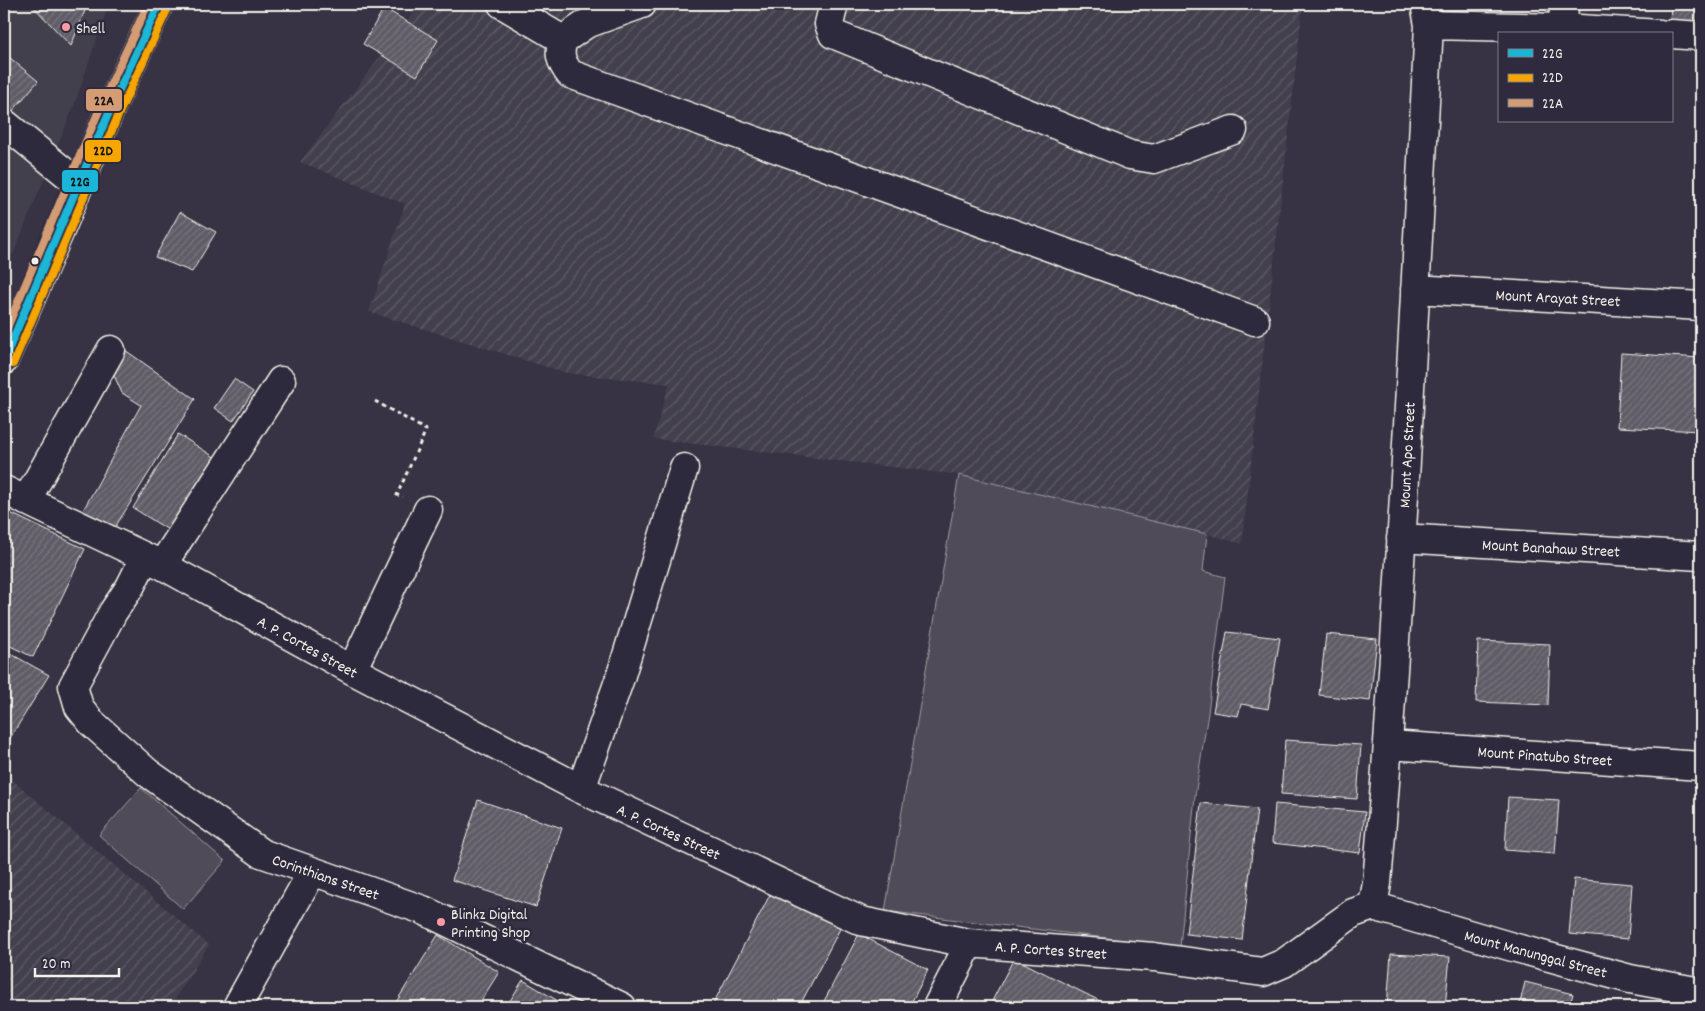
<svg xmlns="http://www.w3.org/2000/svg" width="1705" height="1011" font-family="Dekko,sans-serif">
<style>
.built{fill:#433f4e}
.industrial{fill:url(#industrial-furrows)}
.grass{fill:#504b59;stroke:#a29ea0}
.building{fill:url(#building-hatch);stroke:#f4f1e8}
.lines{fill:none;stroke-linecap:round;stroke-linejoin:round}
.minor-casing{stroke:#f4f1e8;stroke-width:31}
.major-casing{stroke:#f4f1e8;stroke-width:31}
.path{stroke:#f4f1e8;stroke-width:3;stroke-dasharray:4 4;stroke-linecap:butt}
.minor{stroke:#2f2a3d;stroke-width:28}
.major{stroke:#2f2a3d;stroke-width:28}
.bus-1-casing{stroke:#2f2a3d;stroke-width:11}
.bus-2-casing{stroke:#2f2a3d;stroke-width:11}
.bus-3-casing{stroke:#2f2a3d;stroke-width:11}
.bus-1{stroke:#1ab6d8;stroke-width:8}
.bus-2{stroke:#f7a600;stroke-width:8}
.bus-3{stroke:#d39c74;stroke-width:8}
.poi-dot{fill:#ff9aa2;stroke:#2f2a3d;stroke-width:2}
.bus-dot{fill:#f4f1e8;stroke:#2f2a3d;stroke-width:2}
.labels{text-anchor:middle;stroke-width:5;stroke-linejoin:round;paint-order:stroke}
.poi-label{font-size:16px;fill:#f4f1e8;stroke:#2f2a3d;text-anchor:start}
.street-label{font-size:16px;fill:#f4f1e8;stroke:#2f2a3d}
.line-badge{stroke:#2f2a3d;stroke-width:2}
.pale-badge-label{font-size:14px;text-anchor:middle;font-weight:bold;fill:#111}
</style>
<defs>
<pattern id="industrial-furrows" width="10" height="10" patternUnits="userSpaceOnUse" patternTransform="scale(1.25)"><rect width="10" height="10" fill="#433f4e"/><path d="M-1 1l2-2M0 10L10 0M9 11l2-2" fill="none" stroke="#5f5b68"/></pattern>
<pattern id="building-hatch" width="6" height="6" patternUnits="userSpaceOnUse" patternTransform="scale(1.25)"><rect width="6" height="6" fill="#5f5c67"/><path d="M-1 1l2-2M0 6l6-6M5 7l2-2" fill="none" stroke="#77747d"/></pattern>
</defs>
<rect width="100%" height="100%" fill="#373244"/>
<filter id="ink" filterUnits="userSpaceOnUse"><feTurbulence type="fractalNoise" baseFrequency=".02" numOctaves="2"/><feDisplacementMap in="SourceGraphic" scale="10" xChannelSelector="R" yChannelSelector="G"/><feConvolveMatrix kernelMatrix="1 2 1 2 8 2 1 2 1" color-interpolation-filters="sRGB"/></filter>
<g filter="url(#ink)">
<path class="built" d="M4,4H109L74,106L13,255L4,247Z"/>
<path class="industrial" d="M420,4H1303L1242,544L1207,534L959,475L653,439L669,384L566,373L369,312L405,204L300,162Z
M4,773L209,945L170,1007H4Z"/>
<path class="grass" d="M959,475L1207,534L1203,571L1225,577L1208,713L1195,796L1180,947L885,911Z
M141,788L225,861L183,909L99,835Z"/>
<path class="building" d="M31,4H82L86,8L71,46Z
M1671,4H1701V23L1670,21Z
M384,8L438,40L417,76L363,44Z
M4,53L38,81L6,119L4,118Z
M180,212L216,232L192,272L155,257Z
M125,350L195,399L112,532L81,514L141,405L122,393L112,371L114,357Z
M1621,353L1701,358V431L1617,427Z
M234,379L253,392L233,421L214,408Z
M178,434L216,458L170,531L133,508Z
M4,510L85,549L33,657L4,643Z
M1227,632L1280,638L1268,709L1241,704L1238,716L1213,712Z
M1326,634L1377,639L1370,701L1319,695Z
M1478,641L1550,644L1548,705L1476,702Z
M4,650L49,675L4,748Z
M1285,740L1361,745L1357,799L1281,794Z
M1508,797L1559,800L1555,854L1505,850Z
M478,800L562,828L536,907L452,880Z
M1201,803L1257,809L1242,940L1186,934Z
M1275,804L1365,812L1360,853L1272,843Z
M1574,879L1632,884L1628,939L1569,934Z
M773,889L842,925L799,1007H714L712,1006Z
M859,934L928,970L909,1007H821Z
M438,935L499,972L477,1007H393Z
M1391,954L1450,957L1445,1007H1387Z
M1014,958L1112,1007H989Z
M523,980L568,1007H506Z
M1525,982L1573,994L1569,1007H1519Z"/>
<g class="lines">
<defs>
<path id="minor" d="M502,4L563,40C558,54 561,62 570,74L1255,321
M834,4L829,24L833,34L1130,155L1154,159L1233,130
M1429,25L1563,28L1660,34
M1563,28L1564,4
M1671,34L1701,36
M563,40L586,24L642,4
M4,123L79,184
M1415,289L1701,306
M4,490L162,565L352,670L581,789L861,921L968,943L1154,957L1263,972L1284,963L1353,913L1373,906
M26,501L111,350
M1401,538L1701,556
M145,557L130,587L113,612L73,686L79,707L92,723L148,773L261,853L423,910L622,1007
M162,565L281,381
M352,670L428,510
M1389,745L1701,766
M581,789L621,675L684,468
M1373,906L1377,883C1401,598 1414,311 1429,25L1425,4
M1373,906L1509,946L1630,979L1701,992
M237,1007L312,872
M937,1007L961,960L968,943"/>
<path id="major" d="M4,360L62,226L112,105L159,4"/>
</defs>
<use href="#minor" class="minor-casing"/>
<use href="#major" class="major-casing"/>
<path class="path" d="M375,401L426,430L397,495L403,497
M1261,1007V1000"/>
<use href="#minor" class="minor"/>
<use href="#major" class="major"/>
<defs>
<path id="bus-1" d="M4,360L112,105L159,4"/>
<path id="bus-2" d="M13,364L121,109L168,8"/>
<path id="bus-3" d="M4,335L103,101L148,4"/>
</defs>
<use href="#bus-1" class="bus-1-casing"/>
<use href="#bus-2" class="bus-2-casing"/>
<use href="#bus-3" class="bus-3-casing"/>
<use href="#bus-1" class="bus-1"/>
<use href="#bus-2" class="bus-2"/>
<use href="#bus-3" class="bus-3"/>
</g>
</g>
<g class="poi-dot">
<circle cx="66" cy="27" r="5"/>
<circle cx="441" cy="922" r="5"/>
</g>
<circle class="bus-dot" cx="35" cy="261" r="4.5"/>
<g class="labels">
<g class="poi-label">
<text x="76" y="33">Shell</text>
<text x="451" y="919">Blinkz Digital<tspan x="451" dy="18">Printing Shop</tspan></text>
</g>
<g class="street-label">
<text transform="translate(1558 297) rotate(3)" y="6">Mount Arayat Street</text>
<text transform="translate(1406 455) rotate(-87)" y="6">Mount Apo Street</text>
<text transform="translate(1551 547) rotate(3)" y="6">Mount Banahaw Street</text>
<text transform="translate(308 646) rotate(29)" y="6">A. P. Cortes Street</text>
<text transform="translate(1545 755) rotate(4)" y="6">Mount Pinatubo Street</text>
<text transform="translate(669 831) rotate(25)" y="6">A. P. Cortes Street</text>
<text transform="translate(326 876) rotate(19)" y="6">Corinthians Street</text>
<text transform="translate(1051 949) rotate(4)" y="6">A. P. Cortes Street</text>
<text transform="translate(1536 953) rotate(15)" y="6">Mount Manunggal Street</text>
</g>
</g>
<g class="line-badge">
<rect x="85" y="88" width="38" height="24" rx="5" fill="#d39c74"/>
<rect x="84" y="139" width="38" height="24" rx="5" fill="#f7a600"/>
<rect x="61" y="169" width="38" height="24" rx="5" fill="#1ab6d8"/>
</g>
<g class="pale-badge-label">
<text x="104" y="105">22A</text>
<text x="103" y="155">22D</text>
<text x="80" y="186">22G</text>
</g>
<rect width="1705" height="1011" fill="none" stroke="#2f2a3d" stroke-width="20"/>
<rect x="10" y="10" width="1685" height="991" fill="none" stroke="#f4f1e8" stroke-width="2" filter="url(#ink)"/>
<rect x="1498" y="32" width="175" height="90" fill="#2f2a3d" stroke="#7e7a81"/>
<rect x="1508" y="49" width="25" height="8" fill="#1ab6d8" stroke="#7e7a81"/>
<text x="1542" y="58" font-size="15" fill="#f4f1e8">22G</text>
<rect x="1508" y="74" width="25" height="8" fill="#f7a600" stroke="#7e7a81"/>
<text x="1542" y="82" font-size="15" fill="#f4f1e8">22D</text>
<rect x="1508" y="99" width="25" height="8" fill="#d39c74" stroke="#7e7a81"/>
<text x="1542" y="108" font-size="15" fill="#f4f1e8">22A</text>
<path d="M35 968v8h84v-8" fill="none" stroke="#f4f1e8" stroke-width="2.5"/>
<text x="42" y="968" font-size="15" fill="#f4f1e8" stroke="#2f2a3d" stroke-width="4" paint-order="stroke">20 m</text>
</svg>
